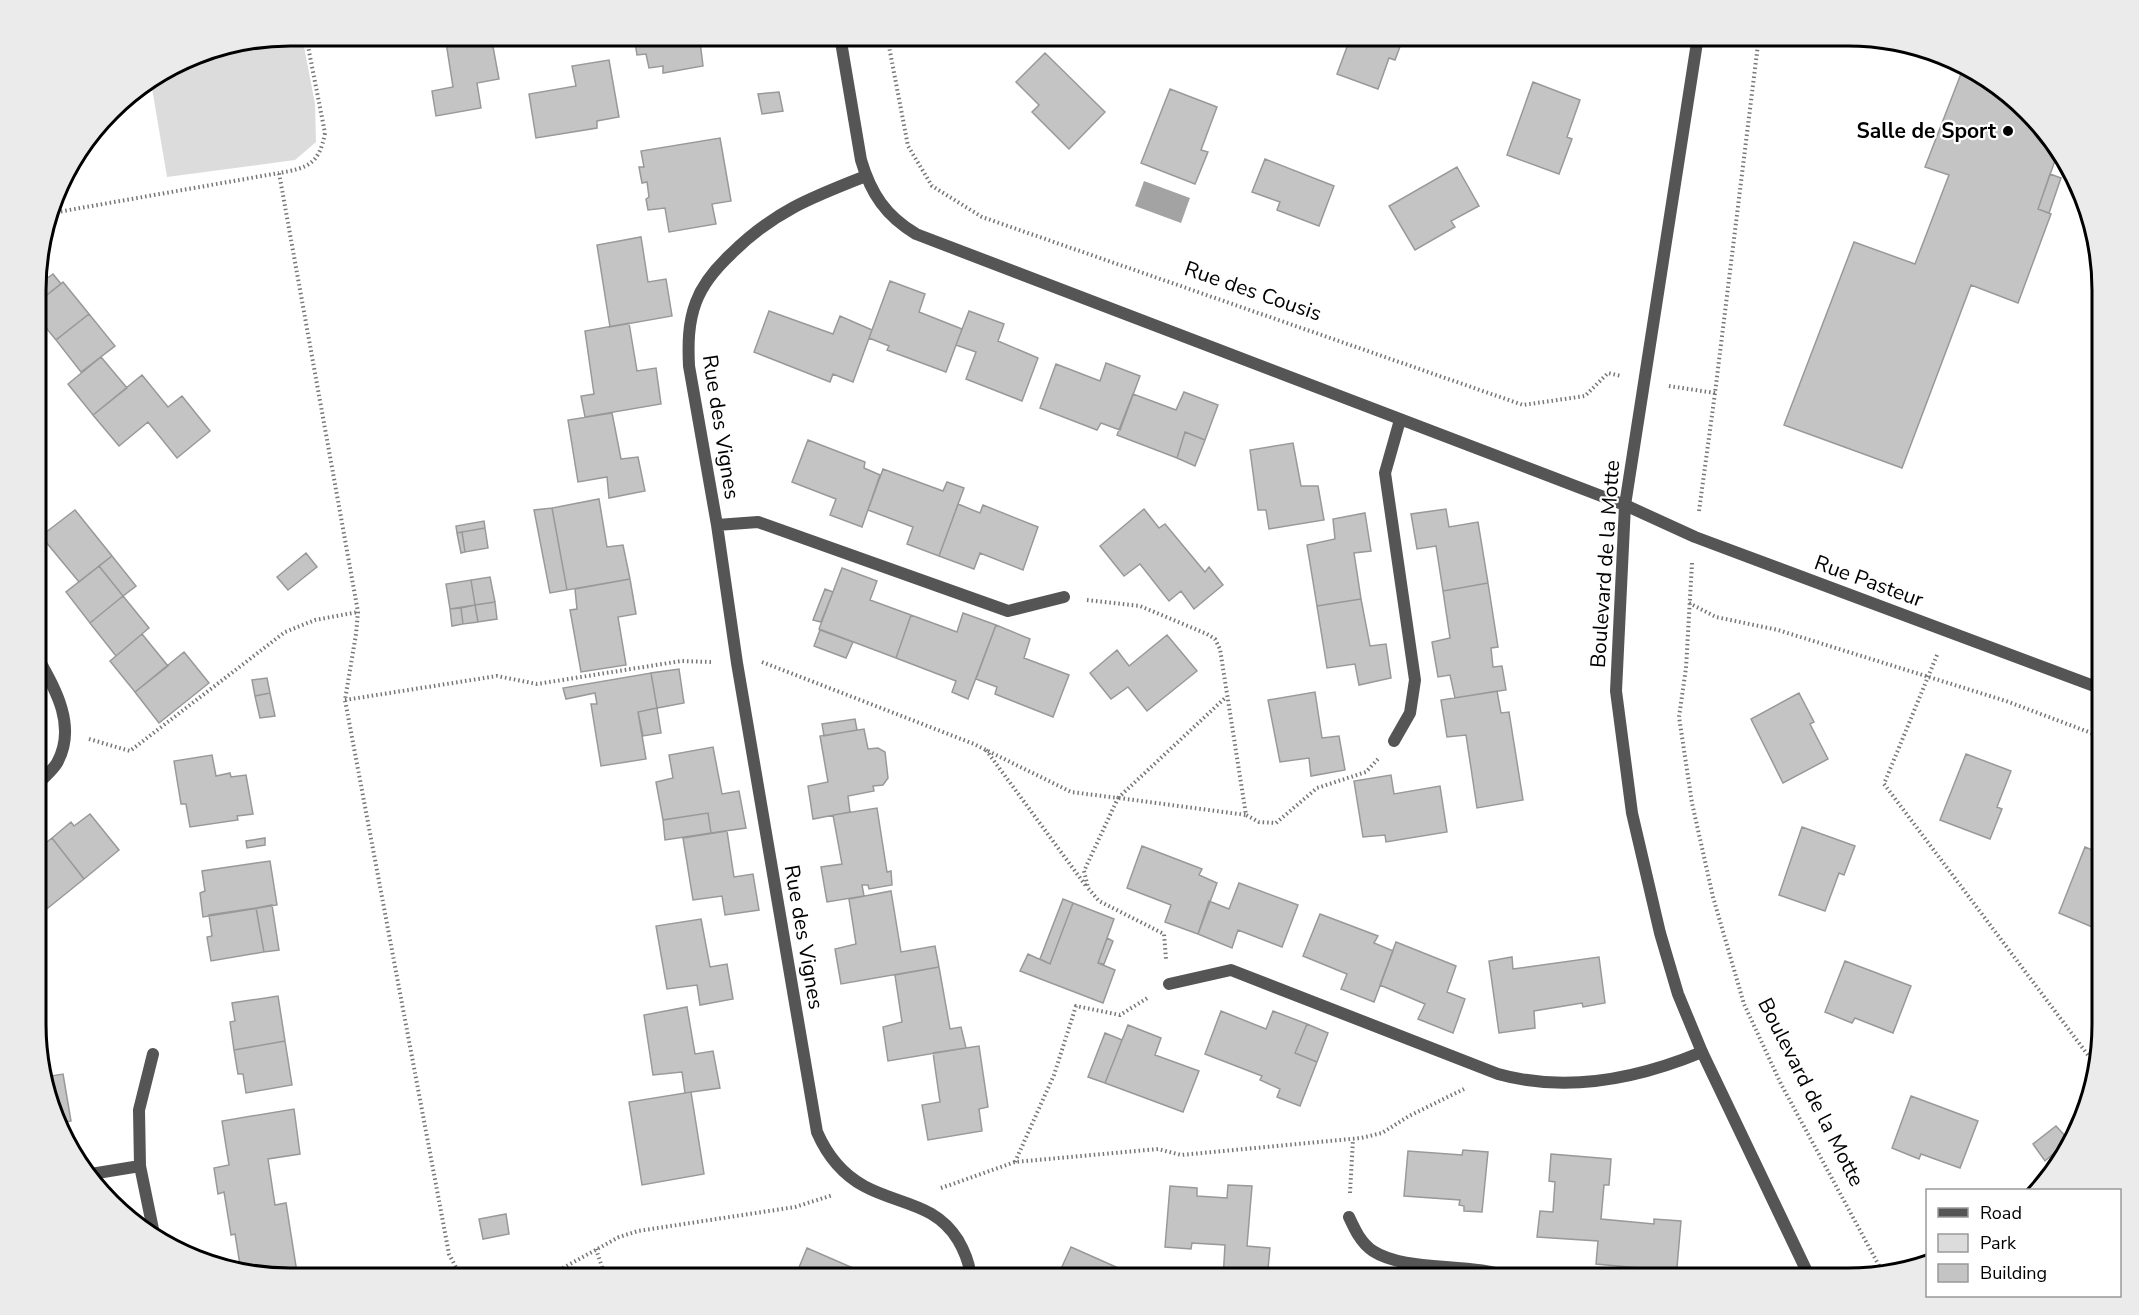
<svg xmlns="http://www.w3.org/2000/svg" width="2139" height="1315" font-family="'Nunito Sans',sans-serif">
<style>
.green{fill:#dcdcdc}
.water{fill:#a3a3a3}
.building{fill:#c4c4c4;stroke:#999;stroke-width:1.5}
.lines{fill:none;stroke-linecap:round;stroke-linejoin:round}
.path{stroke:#777;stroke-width:4;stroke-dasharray:1.5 3;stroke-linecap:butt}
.minor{stroke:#555;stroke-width:12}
.tertiary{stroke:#555;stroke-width:12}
.poi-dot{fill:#000;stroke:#fff;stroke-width:2}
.labels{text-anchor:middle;stroke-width:4.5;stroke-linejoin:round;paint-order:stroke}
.poi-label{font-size:21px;font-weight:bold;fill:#000;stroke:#fff;text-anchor:end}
.street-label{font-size:21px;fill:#000;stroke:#fff}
.rim{fill:none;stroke:#000;stroke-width:3}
</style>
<rect width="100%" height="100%" fill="#fff"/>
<path class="green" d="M291,36H302L315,104L316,142L295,160L167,177L151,82L194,55Z"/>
<path class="water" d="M1144,181L1190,198L1181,223L1135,206Z"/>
<path class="building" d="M445,36H491L499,79L477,83L481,108L436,116L432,91L453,87Z
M634,36H683L685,45L700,42L703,66L663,73V66L649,68L646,54L637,55Z
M1351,36H1404L1395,60L1389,58L1378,89L1337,74Z
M1045,53L1105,112L1069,149L1032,112L1039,105L1016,82Z
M609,60L619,117L597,121V128L536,138L529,94L576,86L572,66Z
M1964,66L1989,79L2058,152L2038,209L2051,214L2018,303L1971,285L1902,468L1784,425L1854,242L1915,264L1949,175L1925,167Z
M1533,82L1580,100L1567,137L1572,139L1559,174L1507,155Z
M1170,89L1217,107L1201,150L1208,152L1195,184L1141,163Z
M779,92L783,111L762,114L758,94Z
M720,138L731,201L712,204L716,224L669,232L665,208L648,210L646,199L649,197L647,182L642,183L639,167H644L641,151Z
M1265,159L1334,186L1319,226L1277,210L1280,202L1252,192Z
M1457,167L1479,206L1451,221L1455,227L1415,250L1389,206Z
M2050,174L2061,178L2049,213L2038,209Z
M641,237L648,282L666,279L672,316L610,327L597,245Z
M53,274L61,284L38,302V285Z
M890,281L925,294L919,312L962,329L946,372L887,350L889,346L869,338Z
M63,282L89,314L56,340L38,318V302Z
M769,311L833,334L840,316L872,330L853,382L833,374L830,382L754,352Z
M969,311L1004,324L998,341L1038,358L1022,401L966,379L976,352L956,345Z
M89,314L115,346L81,372L56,340Z
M629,323L637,371L656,368L661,404L585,417L581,396L594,394L585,331Z
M101,357L127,388L93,415L68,384Z
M1106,363L1140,376L1120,430L1101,423L1097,430L1040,408L1056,364L1100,381Z
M142,375L168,407L182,396L210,431L177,458L148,422L119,446L93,415Z
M1184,392L1218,405L1205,440L1185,432L1177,458L1117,435L1133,394L1176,410Z
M612,413L621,459L638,457L645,491L609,498L607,477L578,482L568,420Z
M1185,432L1205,440L1195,466L1177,458Z
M808,440L865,462L864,468L880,475L862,527L830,515L836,499L792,482Z
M1293,443L1301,486H1318L1324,520L1269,529L1266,510H1258L1250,450Z
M883,469L943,491L947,482L964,488L939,556L907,544L913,527L868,510Z
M599,499L607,547L623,545L630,579L567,590L552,508Z
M958,504L980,513L983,505L1038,527L1023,570L980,553L974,569L939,556Z
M552,508L567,590L550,593L534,510Z
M1144,509L1159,528L1165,524L1205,572L1209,567L1223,585L1194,609L1181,591L1169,601L1140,564L1124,576L1100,546Z
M1446,509L1449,527L1478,522L1488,583L1443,591L1436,546L1417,549L1411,514Z
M75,510L112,556L79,582L41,536Z
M1365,513L1371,551L1354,553L1361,599L1317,606L1307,545L1335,539L1333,519Z
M484,521L485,528L457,533L456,526Z
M485,528L488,548L465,552L462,532Z
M462,532L465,552L461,553L457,533Z
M306,553L317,567L288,590L277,577Z
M112,556L136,586L123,596L99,566Z
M99,566L123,596L90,623L66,592Z
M842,568L877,581L870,600L911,615L896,658L819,629Z
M490,577L495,602L475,605L471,580Z
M630,579L636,614L618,617L626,665L581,672L570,610L577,609L575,589Z
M471,580L475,605L450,609L446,584Z
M1488,583L1498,647L1491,648L1493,667L1502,666L1506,690L1455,698L1450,675L1438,677L1432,642L1450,638L1443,591Z
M825,589L833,592L821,622L813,620Z
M123,596L149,628L116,656L90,623Z
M1361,599L1370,646L1386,644L1391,678L1359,685L1355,664L1327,668L1317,606Z
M495,602L497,619L478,622L475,605Z
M475,605L478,622L463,624L461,608Z
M461,608L463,624L452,626L450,609Z
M963,613L996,625L968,699L952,692L956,681L896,658L911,615L957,632Z
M996,625L1030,639L1024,658L1069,675L1053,717L995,694L997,687L976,679Z
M820,630L853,642L846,658L814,646Z
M142,634L168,666L135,692L110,661Z
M1167,635L1197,671L1147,711L1128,687L1111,699L1090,673L1117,650L1129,666Z
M184,652L209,683L159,723L135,692Z
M679,669L684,703L657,708L651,673Z
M651,673L657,708L638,712L646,759L601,766L591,704H597L595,693L566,699L563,688Z
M267,678L270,693L255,696L252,680Z
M1497,691L1501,713L1509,712L1523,800L1477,808L1466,735L1447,737L1441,700Z
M1315,692L1322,738L1339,736L1345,770L1311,776L1309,758L1280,762L1268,700Z
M270,693L275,716L260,718L255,696Z
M1799,693L1814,722L1810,724L1828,759L1783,783L1751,719Z
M657,708L661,733L643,736L638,712Z
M855,719L857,730L824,736L822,724Z
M864,729L868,749L878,748L885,752L888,778L883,785L873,786L874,791L848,796L850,812L813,819L808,786L828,782L820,736Z
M713,747L722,794L739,791L746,828L711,833L708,813L663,820L656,782L673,778L669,755Z
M1966,754L2011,771L1997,807L2002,809L1990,839L1940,820Z
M212,755L216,776L230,773L231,777L246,775L253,814L237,816L238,820L190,827L186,804H181L174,761Z
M1391,775L1394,794L1440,786L1447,832L1386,842L1385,835L1363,837L1354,781Z
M877,808L887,872L891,871L892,885L869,889L868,885H862L864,896L827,902L821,867L842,864L833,815Z
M708,813L711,833L665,840L663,820Z
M90,814L119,850L84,879L52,838L71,822L74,826Z
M1802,827L1855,846L1844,875L1839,873L1825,911L1779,895Z
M727,831L734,877L753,874L759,910L725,915L722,896L693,900L683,838Z
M52,838L84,879L38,916V849Z
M265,838V845L247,848L246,841Z
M1142,846L1202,869L1199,875L1217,883L1198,934L1165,922L1171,905L1127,888Z
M2085,847L2102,854V931L2059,913Z
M270,861L277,905L203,917L200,893L205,891L202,871Z
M1239,883L1298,905L1282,947L1238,930L1232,948L1198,934L1209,901L1229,909Z
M891,891L901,952L935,946L939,967L841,984L835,949L856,944L849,899Z
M1063,899L1073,903L1050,964L1040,959Z
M1073,903L1114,919L1098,963L1115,970L1103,1003L1020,971L1028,954L1050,964Z
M272,905L279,950L264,952L256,908Z
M256,908L264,952L211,961L207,937L212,936L209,915Z
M1320,914L1378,936L1374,943L1393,951L1374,1002L1341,989L1347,974L1303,956Z
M701,919L710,967L727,964L733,999L700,1005L697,985L667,989L656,926Z
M1107,938L1113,941L1104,964L1098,963Z
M1396,942L1456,966L1447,992L1465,999L1453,1033L1418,1019L1425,1004L1380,985Z
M1512,957L1513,969L1599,957L1605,1003L1583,1007L1582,1003L1534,1011L1535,1028L1499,1033L1489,961Z
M1845,961L1911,986L1893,1033L1855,1018L1852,1023L1825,1012Z
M939,967L950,1029L961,1027L966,1048L888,1061L883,1027L902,1022L895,975Z
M278,996L285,1041L234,1050L230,1022L235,1021L232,1003Z
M687,1007L695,1054L713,1051L720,1088L685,1093L682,1072L653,1075L644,1015Z
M1221,1011L1266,1029L1273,1011L1307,1024L1295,1053L1317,1062L1300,1106L1277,1097L1280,1089L1260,1080L1262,1076L1205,1054Z
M1307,1024L1328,1033L1317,1062L1295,1053Z
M1128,1025L1161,1038L1155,1055L1199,1071L1183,1112L1105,1083Z
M1105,1033L1122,1040L1105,1083L1088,1077Z
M285,1041L292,1085L246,1093L243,1074H238L234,1050Z
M979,1046L988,1107L979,1109L982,1131L928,1140L922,1105L940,1102L933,1053Z
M63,1074L71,1121L61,1123L45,1077Z
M691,1092L704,1174L642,1185L629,1102Z
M1911,1096L1978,1121L1960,1168L1921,1154L1919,1159L1892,1148Z
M294,1109L300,1154L268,1159L275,1205L286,1203L298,1279L241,1271L235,1234L231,1235L224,1192L218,1194L214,1168L229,1165L222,1121Z
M2056,1126L2069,1140L2045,1161L2033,1144Z
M1463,1150L1488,1152L1482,1212L1464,1211V1206L1459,1205L1460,1200L1404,1196L1408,1151L1462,1155Z
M1551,1154L1611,1159L1609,1185H1604L1601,1219L1654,1224V1219L1681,1221L1676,1279H1654L1655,1277L1649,1276V1269L1596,1264L1598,1241L1537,1237L1540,1211L1553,1212L1555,1182L1549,1181Z
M1228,1185L1252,1186L1247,1246L1270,1248L1267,1279H1223L1225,1245L1192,1243L1191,1249L1165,1247L1170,1186L1197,1188V1196L1227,1198Z
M506,1214L509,1234L483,1239L479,1219Z
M1071,1247L1125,1271L1122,1279H1065L1067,1274L1060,1271Z
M807,1248L862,1272L859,1279H802L805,1274L798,1270Z"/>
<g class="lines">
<path class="path" d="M306,36L325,133C319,165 307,168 279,173L358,612L356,634L345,700L449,1254L462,1279
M887,36L908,146L932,186L982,217L1523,405L1585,396L1608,373L1621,376
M52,213L279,173
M1669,386L1715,393
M1699,511L1715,393L1759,36
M1692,563L1686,668L1679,717L1692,803L1713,897L1744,1004L1781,1084L1883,1273
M1087,600L1140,606L1207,634L1215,639L1220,649L1246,815L1259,822L1276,823L1317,788L1366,772L1378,759
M1689,603L1716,617L1778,630L2006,701L2102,737
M1937,655L1884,784L2097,1067
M762,662L974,744L1071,792L1118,798L1084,871L1088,888L1099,901L1164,934L1166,959
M345,700L497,676L537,684L681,661L712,662
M89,739L130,751L285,632L315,620L358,612
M986,750L1086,886
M1118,798L1225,698
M1119,798L1246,815
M1015,1162L1054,1075L1076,1006L1120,1015L1149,997
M941,1188L1015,1162L1158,1149L1181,1155L1361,1138L1382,1133L1409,1116L1464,1089
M1350,1193L1353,1139
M596,1249L606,1279
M543,1279L619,1237L638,1231L795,1207L833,1195"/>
<path class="minor" d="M840,36L861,160C871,194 886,216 916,234L1625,505L1695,537L2102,689
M866,176C812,197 773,212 731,254C716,268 703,283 696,302C688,323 688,345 689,366L717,525L737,663L817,1132C827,1155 842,1174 864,1186C899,1205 935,1203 958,1240C965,1252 970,1265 971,1279
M717,525L758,522L1008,611L1064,597
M38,658C56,690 77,727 57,763C52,771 44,777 38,784
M1394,741L1410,713L1415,680L1385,473L1400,420
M1169,984L1231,970L1498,1074C1566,1093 1637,1079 1702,1052
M140,1166L139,1110L153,1054
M91,1174L140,1166L155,1239
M1349,1217C1355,1230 1361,1243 1373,1251C1407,1273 1472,1261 1515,1279"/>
<path class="tertiary" d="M1698,36L1625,505L1616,691L1632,813L1660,933L1678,994L1702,1052L1810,1278"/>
</g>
<circle class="poi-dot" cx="2008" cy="131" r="6"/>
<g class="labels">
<g class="poi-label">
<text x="1996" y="138">Salle de Sport</text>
</g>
<g class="street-label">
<text transform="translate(1253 291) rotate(19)" y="7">Rue des Cousis</text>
<text transform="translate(721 427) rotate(81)" y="7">Rue des Vignes</text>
<text transform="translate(1605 564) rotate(-86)" y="7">Boulevard de la Motte</text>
<text transform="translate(1869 581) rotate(20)" y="7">Rue Pasteur</text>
<text transform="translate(804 937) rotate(80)" y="7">Rue des Vignes</text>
<text transform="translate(1811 1092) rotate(63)" y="7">Boulevard de la Motte</text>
</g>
</g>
<path d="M0 0H2139V1315H0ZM290 46H1848A244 244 0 0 1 2092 290V1024A244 244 0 0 1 1848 1268H290A244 244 0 0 1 46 1024V290A244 244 0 0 1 290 46Z" fill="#ebebeb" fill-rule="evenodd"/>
<path class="rim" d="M290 46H1848A244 244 0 0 1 2092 290V1024A244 244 0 0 1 1848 1268H290A244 244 0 0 1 46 1024V290A244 244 0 0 1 290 46Z"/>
<rect x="1926" y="1189" width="195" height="108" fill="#ffffff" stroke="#999999" stroke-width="1.5"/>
<rect x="1938" y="1208" width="30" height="9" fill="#555555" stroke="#999999" stroke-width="1.5"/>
<text x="1980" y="1219" font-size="18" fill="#000000">Road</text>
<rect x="1938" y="1234" width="30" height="18" fill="#dcdcdc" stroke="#999999" stroke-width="1.5"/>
<text x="1980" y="1249" font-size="18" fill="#000000">Park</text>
<rect x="1938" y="1264" width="30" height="18" fill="#c4c4c4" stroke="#999999" stroke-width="1.5"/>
<text x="1980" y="1279" font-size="18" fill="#000000">Building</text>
</svg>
